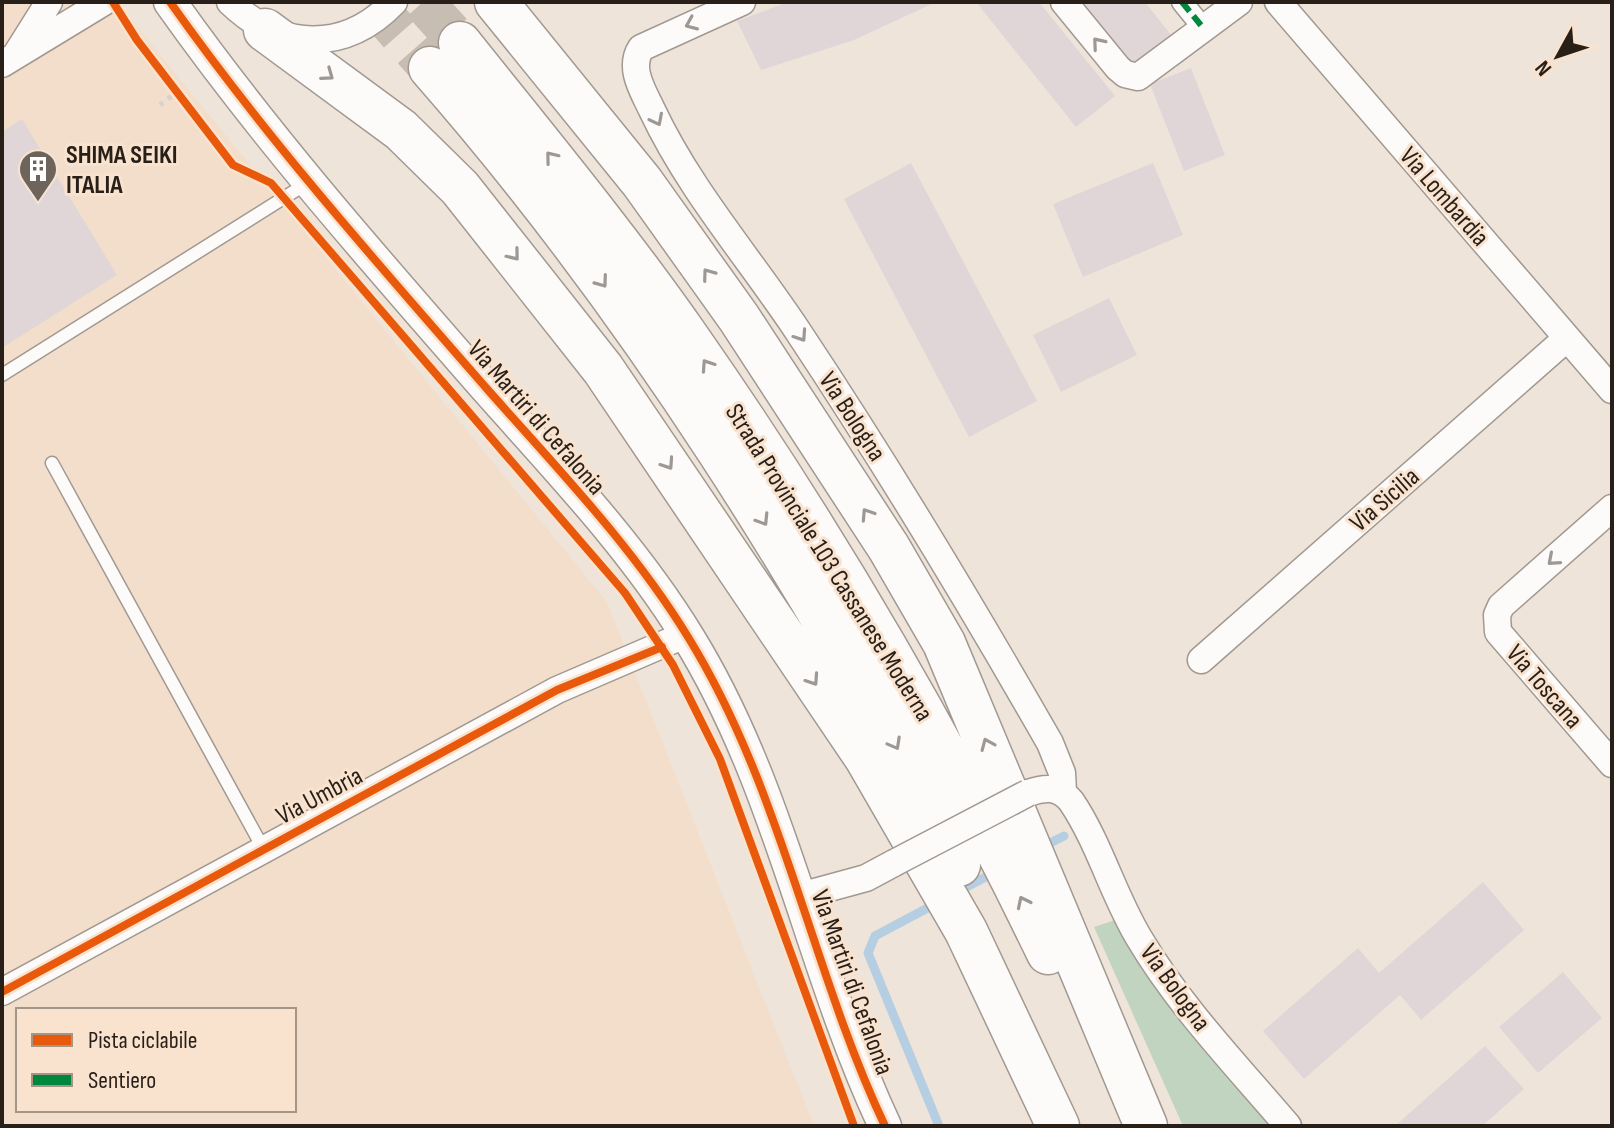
<svg xmlns="http://www.w3.org/2000/svg" width="1614" height="1128" font-family="'Sofia Sans Condensed',sans-serif">
<style>
.built{fill:#f2decb;fill-rule:evenodd}
.green{fill:#c1d4bf}
.lines{fill:none;stroke-linecap:round;stroke-linejoin:round}
.stream{stroke:#b5cee1;stroke-width:9}
.building{fill:#e0d6d8}
.trunk-tunnel{stroke:#c7bdb2;stroke-width:42;stroke-dasharray:42 21;stroke-linecap:butt}
.service-casing{stroke:#a19991;stroke-width:15}
.pedestrian-casing{stroke:#a19991;stroke-width:23}
.minor-casing{stroke:#a19991;stroke-width:29}
.tertiary-casing{stroke:#a19991;stroke-width:35}
.trunk-casing{stroke:#a19991;stroke-width:45}
.path{stroke:#d6d2cf;stroke-width:5;stroke-dasharray:4 6;stroke-linecap:butt}
.service{stroke:#fdfbf9;stroke-width:12}
.pedestrian{stroke:#fdfbf9;stroke-width:20}
.minor{stroke:#fdfbf9;stroke-width:26}
.tertiary{stroke:#fdfbf9;stroke-width:32}
.trunk{stroke:#fdfbf9;stroke-width:42}
.minor-bridge-casing{stroke:#a19991;stroke-width:29;stroke-linecap:butt}
.minor-bridge{stroke:#fdfbf9;stroke-width:26}
.quiet{stroke:#00873e;stroke-width:6;stroke-dasharray:12 6;stroke-linecap:butt}
.cycleway-casing{stroke:#f9e3cf;stroke-width:13}
.cycleway{stroke:#e8590c;stroke-width:8}
.oneway{stroke:#9d9894}
.labels{text-anchor:middle;stroke-width:6;stroke-linejoin:round;paint-order:stroke}
.poi-label{font-size:26px;font-weight:bold;fill:#271f18;stroke:#f9e3cf;text-anchor:start}
.street-label{font-size:26px;fill:#271f18;stroke:#f9e3cf}
</style>
<rect width="100%" height="100%" fill="#efe4d9"/>
<path class="built" d="M2,2H117L607,602L814,1126H2ZM18,1010H294V1110H18Z"/>
<path class="green" d="M1127,916L1288,1126H1183L1094,927Z"/>
<g class="lines">
<path class="stream" d="M1042,847L1064,836
M957,892L997,871
M937,903L875,936L868,953L939,1126"/>
</g>
<path class="building" d="M788,2H936L854,40L761,70L737,21Z
M976,2H1039L1115,96L1076,127Z
M1079,2H1145L1171,35L1131,65Z
M1191,68L1225,155L1184,171L1150,84Z
M22,119L117,275L2,348V132Z
M911,163L1037,401L969,437L844,199Z
M1153,163L1183,235L1083,277L1053,204Z
M1109,298L1137,355L1061,392L1033,335Z
M1483,882L1524,930L1421,1020L1400,995L1304,1079L1263,1031L1358,948L1379,973Z
M1563,972L1602,1018L1538,1073L1499,1027Z
M1485,1046L1524,1089L1482,1126H1395Z"/>
<g class="lines">
<path class="trunk-tunnel" d="M372,2L430,68
M423,2L460,43"/>
<defs>
<path id="service" d="M2,375L309,182
M52,463L263,848"/>
<path id="pedestrian" d="M1182,2L1204,29"/>
<path id="minor" d="M230,2C280,50 344,54 394,2
M742,2L641,48C628,68 643,91 652,110C690,191 751,260 799,333C888,467 970,603 1050,743L1062,773L1063,792
M1064,2L1118,68L1125,74L1138,77L1239,2
M1278,2L1612,390
M17,53L49,2
M2,64L104,2
M1612,508L1501,606L1497,615L1498,632L1612,764
M1201,660L1567,338
M1028,793C1045,787 1059,786 1071,801C1099,842 1113,895 1139,938C1180,1007 1237,1066 1288,1126
M800,896L866,878L894,863
M2,992L557,690L687,634"/>
<path id="tertiary" d="M170,2C267,139 378,264 488,390C557,468 633,547 688,637C782,789 810,967 885,1126"/>
<path id="trunk" d="M496,2L642,182L739,318L889,548L944,643L1146,1126
M265,30L401,130L460,188L603,369L866,758L966,931L1058,1126
M460,43C538,141 618,237 689,339C825,534 945,739 1048,953
M430,68C642,310 810,581 959,865"/>
</defs>
<use href="#service" class="service-casing"/>
<use href="#pedestrian" class="pedestrian-casing"/>
<use href="#minor" class="minor-casing"/>
<use href="#tertiary" class="tertiary-casing"/>
<use href="#trunk" class="trunk-casing"/>
<path class="path" d="M160,105L177,92"/>
<use href="#service" class="service"/>
<use href="#pedestrian" class="pedestrian"/>
<use href="#minor" class="minor"/>
<use href="#tertiary" class="tertiary"/>
<use href="#trunk" class="trunk"/>
<defs>
<path id="minor-bridge" d="M894,863L1028,793"/>
</defs>
<use href="#minor-bridge" class="minor-bridge-casing"/>
<use href="#minor-bridge" class="minor-bridge"/>
<path class="quiet" d="M1182,2L1204,29"/>
<defs>
<path id="cycleway" d="M113,2L137,40L233,165L271,183L625,593L673,665L720,759L854,1126
M170,2C267,139 378,264 488,390C557,468 633,547 688,637C782,789 810,967 885,1126
M2,992L557,690L662,647"/>
</defs>
<use href="#cycleway" class="cycleway-casing"/>
<use href="#cycleway" class="cycleway"/>
</g>
<defs><path id="oneway-chevron" d="M-2-3.5L2.5 0L-2 3.5" fill="none" stroke-width="1.6" stroke-linecap="round" stroke-linejoin="round" transform="scale(2)"/></defs>
<g class="oneway">
<use href="#oneway-chevron" transform="translate(691 24) rotate(157)"/>
<use href="#oneway-chevron" transform="translate(1098 43) rotate(-130)"/>
<use href="#oneway-chevron" transform="translate(328 75) rotate(36)"/>
<use href="#oneway-chevron" transform="translate(657 120) rotate(63)"/>
<use href="#oneway-chevron" transform="translate(551 157) rotate(-129)"/>
<use href="#oneway-chevron" transform="translate(514 255) rotate(51)"/>
<use href="#oneway-chevron" transform="translate(708 274) rotate(-126)"/>
<use href="#oneway-chevron" transform="translate(602 282) rotate(54)"/>
<use href="#oneway-chevron" transform="translate(801 336) rotate(56)"/>
<use href="#oneway-chevron" transform="translate(707 365) rotate(-124)"/>
<use href="#oneway-chevron" transform="translate(668 464) rotate(56)"/>
<use href="#oneway-chevron" transform="translate(867 514) rotate(-123)"/>
<use href="#oneway-chevron" transform="translate(763 520) rotate(58)"/>
<use href="#oneway-chevron" transform="translate(1553 560) rotate(139)"/>
<use href="#oneway-chevron" transform="translate(813 680) rotate(56)"/>
<use href="#oneway-chevron" transform="translate(895 744) rotate(61)"/>
<use href="#oneway-chevron" transform="translate(987 744) rotate(-113)"/>
<use href="#oneway-chevron" transform="translate(1023 902) rotate(-116)"/>
</g>
<defs>
<symbol id="building-pin" viewBox="-11 -11 22 30"><path d="M0 17L-7.5 6A9.5 9.5 0 1 1 7.5 6Z" fill="#6d645c" stroke="#f9e3cf"/><path d="M-4-6H4V6H1V3H-1V6H-4ZM-2.5-4.3h1.7v1.8h-1.7ZM.8-4.3h1.7v1.8H.8ZM-2.5-1h1.7V.8h-1.7ZM.8-1h1.7V.8H.8Z" fill="#fff"/></symbol>
</defs>
<g fill-rule="evenodd">
<use href="#building-pin" x="16" y="147" width="44" height="60"/>
</g>
<g class="labels">
<g class="poi-label">
<text x="66" y="163">SHIMA SEIKI<tspan x="66" dy="30">ITALIA</tspan></text>
</g>
<g class="street-label">
<text transform="translate(1445 196) rotate(49)" y="9">Via Lombardia</text>
<text transform="translate(853 416) rotate(57)" y="9">Via Bologna</text>
<text transform="translate(537 417) rotate(49)" y="9">Via Martiri di Cefalonia</text>
<text transform="translate(1384 499) rotate(-41)" y="9">Via Sicilia</text>
<text transform="translate(830 562) rotate(58)" y="9">Strada Provinciale 103 Cassanese Moderna</text>
<text transform="translate(1545 686) rotate(49)" y="9">Via Toscana</text>
<text transform="translate(319 795) rotate(-28)" y="9">Via Umbria</text>
<text transform="translate(853 982) rotate(70)" y="9">Via Martiri di Cefalonia</text>
<text transform="translate(1176 987) rotate(54)" y="9">Via Bologna</text>
</g>
</g>
<rect width="1614" height="1128" fill="none" stroke="#271f18" stroke-width="8"/>
<rect x="16" y="1008" width="280" height="104" fill="#f9e3cf" stroke="#a59586" stroke-width="2"/>
<rect x="32" y="1034" width="40" height="12" fill="#e8590c" stroke="#a59586" stroke-width="2"/>
<text x="88" y="1048" font-size="24" fill="#271f18">Pista ciclabile</text>
<rect x="32" y="1074" width="40" height="12" fill="#00873e" stroke="#a59586" stroke-width="2"/>
<text x="88" y="1088" font-size="24" fill="#271f18">Sentiero</text>
<g transform="translate(1558 56) rotate(230)" stroke="#f9e3cf" stroke-width="6" paint-order="stroke">
<path d="M0-6L14 30L0 20L-14 30Z" fill="#271f18"/>
<text y="-12" font-size="22" font-weight="bold" text-anchor="middle" fill="#271f18">N</text>
</g>
</svg>
